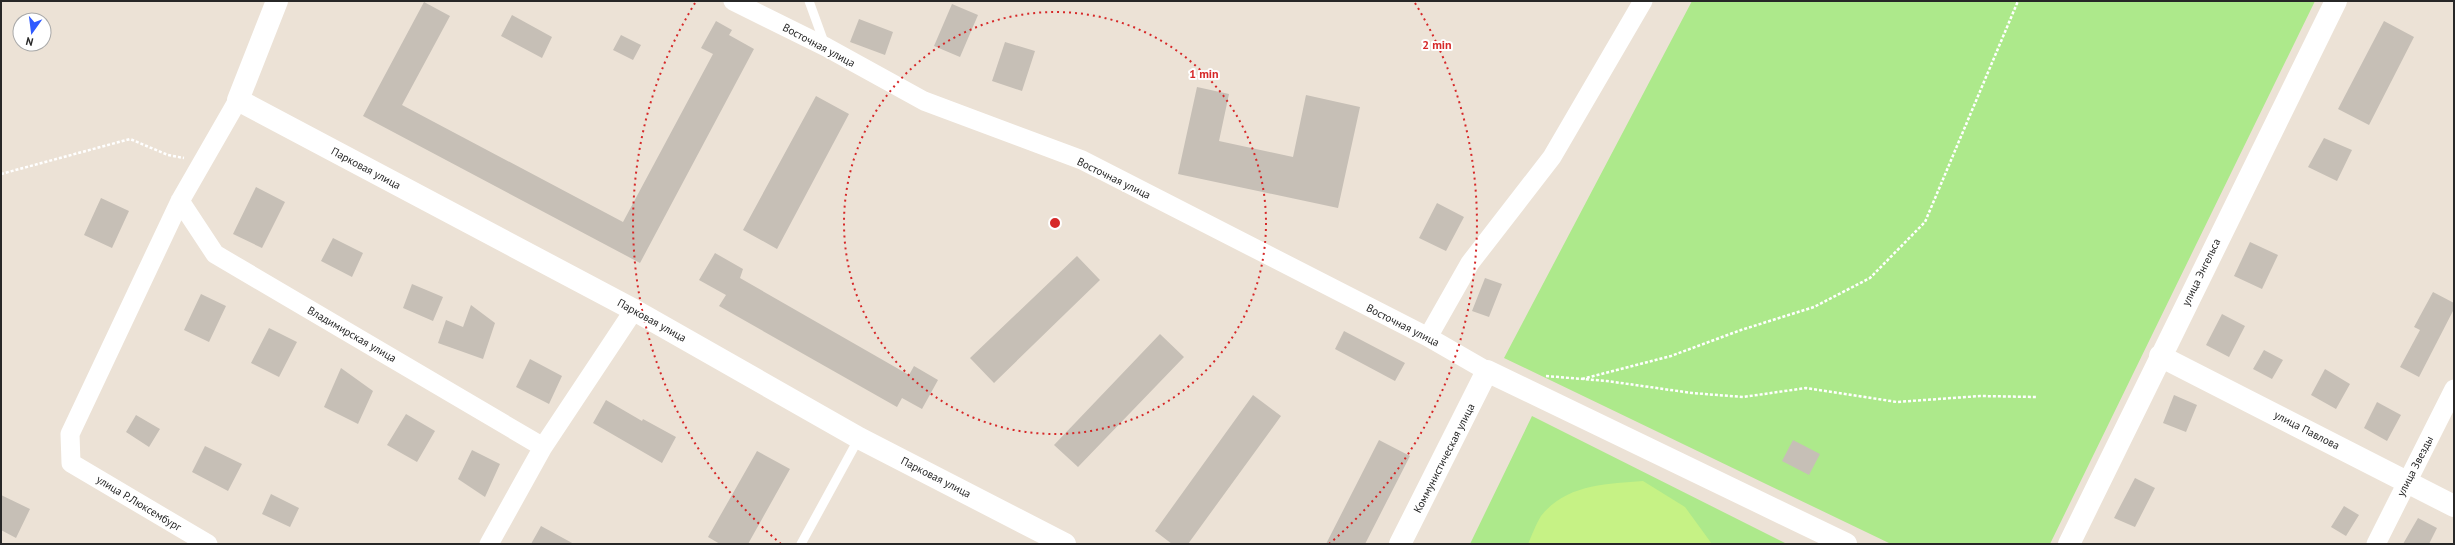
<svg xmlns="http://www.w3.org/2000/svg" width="2455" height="545" font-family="'PT Sans',sans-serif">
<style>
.green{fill:#ade98b}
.pitch{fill:#c6f285}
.building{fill:#c6bfb6}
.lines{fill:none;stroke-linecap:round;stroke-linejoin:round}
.path{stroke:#fff;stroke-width:2.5;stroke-dasharray:3 2;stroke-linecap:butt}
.lane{stroke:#fff;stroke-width:9}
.street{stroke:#fff;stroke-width:19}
.secondary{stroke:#fff;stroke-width:22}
.ring{fill:none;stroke:#d62828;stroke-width:2;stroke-dasharray:2 4}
.labels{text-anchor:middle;stroke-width:4;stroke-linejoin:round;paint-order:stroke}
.street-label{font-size:11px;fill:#272727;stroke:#fff}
.centre{fill:#d62828;stroke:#fff;stroke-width:2}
.ring-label{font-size:12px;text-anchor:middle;font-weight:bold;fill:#d62828;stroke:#fff;stroke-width:4;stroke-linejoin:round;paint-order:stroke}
</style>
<rect width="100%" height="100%" fill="#ece2d6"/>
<path class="green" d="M1692,1H2315L2050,544H1891L1504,358Z
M1532,416L1787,544H1470Z"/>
<path class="pitch" d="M1643,481L1685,507L1712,544H1528C1532,535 1536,524 1541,516C1566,484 1607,484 1643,481Z"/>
<path class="building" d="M424,2L450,16L402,105L623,222L713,54L701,48L716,21L732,30L729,35L754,49L640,263L363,116Z
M952,4L978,15L960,57L934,46Z
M512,15L552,37L542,58L501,36Z
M859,19L893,32L885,55L850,42Z
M2384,21L2414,37L2369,125L2338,109Z
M621,35L641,45L633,60L613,50Z
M1005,42L1035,51L1022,91L992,81Z
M1197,87L1229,94L1219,141L1293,157L1306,95L1360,107L1338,208L1178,174Z
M816,96L849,114L777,249L743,230Z
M2324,138L2352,150L2337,181L2308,167Z
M256,187L285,202L262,248L233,234Z
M101,198L129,211L112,248L84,235Z
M1437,203L1464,217L1446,251L1419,238Z
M333,238L363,253L352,277L321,261Z
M2250,242L2278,255L2262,289L2234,276Z
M715,253L743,269L740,278L909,375L914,366L938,380L922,409L902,398L897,407L719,306L726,295L699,280Z
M1077,256L1100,280L994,383L970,358Z
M1485,278L1502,284L1489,317L1472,311Z
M412,284L443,297L433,321L403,308Z
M2433,292L2454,303V309L2419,377L2400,367L2420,330L2414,327Z
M201,294L226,306L209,342L184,330Z
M471,305L495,323L483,359L438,343L446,320L463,327Z
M2222,314L2245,326L2229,357L2206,345Z
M269,328L297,342L279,377L251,363Z
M1344,331L1405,363L1395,381L1335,349Z
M1160,334L1184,357L1078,467L1054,445Z
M2264,350L2283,360L2272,379L2253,369Z
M530,359L562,376L549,404L516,387Z
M341,368L373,391L358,424L324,407Z
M2325,369L2350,384L2336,409L2311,395Z
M1253,395L1281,416L1188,544H1172L1155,531Z
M2174,395L2197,405L2186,432L2163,423Z
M606,400L642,421L643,419L676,437L662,463L593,423Z
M2377,402L2401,415L2387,441L2364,428Z
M406,414L435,431L417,462L387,445Z
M136,415L160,429L149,447L126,432Z
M1379,440L1410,456L1365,544H1326Z
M1793,440L1820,454L1809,475L1782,461Z
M205,446L242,464L228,491L192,472Z
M472,450L500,464L485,497L458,479Z
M757,451L790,469L748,544H720L708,537Z
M2135,478L2155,488L2135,527L2114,518Z
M271,494L299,508L290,527L262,514Z
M1,495L30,509L16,538L1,530Z
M2344,506L2359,515L2346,536L2331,527Z
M2418,518L2437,528L2429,544H2403Z
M541,526L574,544H531Z"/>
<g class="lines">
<path class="path" d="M1,174L130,139L168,155L184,158
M1546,376L1607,381L1692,393L1743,397L1806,388L1897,402L1980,396L2037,397
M1582,379L1671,356L1741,330L1814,307L1870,278L1925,222L2018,1"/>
<path class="lane" d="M809,1L825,45
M801,544L859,438"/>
<path class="street" d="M733,1L826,47L924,101L1082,160L1428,337L1487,371
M180,201L215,254L543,447
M1428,337L1470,263L1552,157L1643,1
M208,544L71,463L70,434L180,201L238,100
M489,544L543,447L634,310
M2376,544L2454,389"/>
<path class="secondary" d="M277,1L238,100L634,310L859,438L1065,544
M2160,356L2454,506
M1400,544L1487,371L1846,544
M2069,544L2336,1"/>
</g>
<g class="ring">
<circle cx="1055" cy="223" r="211"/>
<path d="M781 544A422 422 0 0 1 695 3M1415 3A422 422 0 0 1 1329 544"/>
</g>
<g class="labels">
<g class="street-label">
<text transform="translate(819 45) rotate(28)" y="4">Восточная улица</text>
<text transform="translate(366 168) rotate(28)" y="4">Парковая улица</text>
<text transform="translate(1114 178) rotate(26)" y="4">Восточная улица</text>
<text transform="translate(2201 272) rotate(-64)" y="4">улица Энгельса</text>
<text transform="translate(652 320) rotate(29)" y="4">Парковая улица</text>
<text transform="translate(1403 325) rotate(27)" y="4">Восточная улица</text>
<text transform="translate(352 334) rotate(30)" y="4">Владимирская улица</text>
<text transform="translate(2307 430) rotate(27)" y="4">улица Павлова</text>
<text transform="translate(1444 458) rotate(-63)" y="4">Коммунистическая улица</text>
<text transform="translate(2415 466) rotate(-63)" y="4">улица Звезды</text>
<text transform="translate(936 477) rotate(27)" y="4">Парковая улица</text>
<text transform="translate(139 503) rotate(31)" y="4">улица Р.Люксембург</text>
</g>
</g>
<circle cx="1055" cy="223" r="6" class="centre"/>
<g class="ring-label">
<text x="1437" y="49">2 min</text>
<text x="1204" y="78">1 min</text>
</g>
<rect width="2455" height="545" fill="none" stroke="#272727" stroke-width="4"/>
<g transform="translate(32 32) rotate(194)"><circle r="19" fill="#ffffff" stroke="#a9a9a9"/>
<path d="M0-3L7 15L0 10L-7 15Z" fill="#2f5aff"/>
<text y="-6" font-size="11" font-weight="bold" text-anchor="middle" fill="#272727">N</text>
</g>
</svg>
